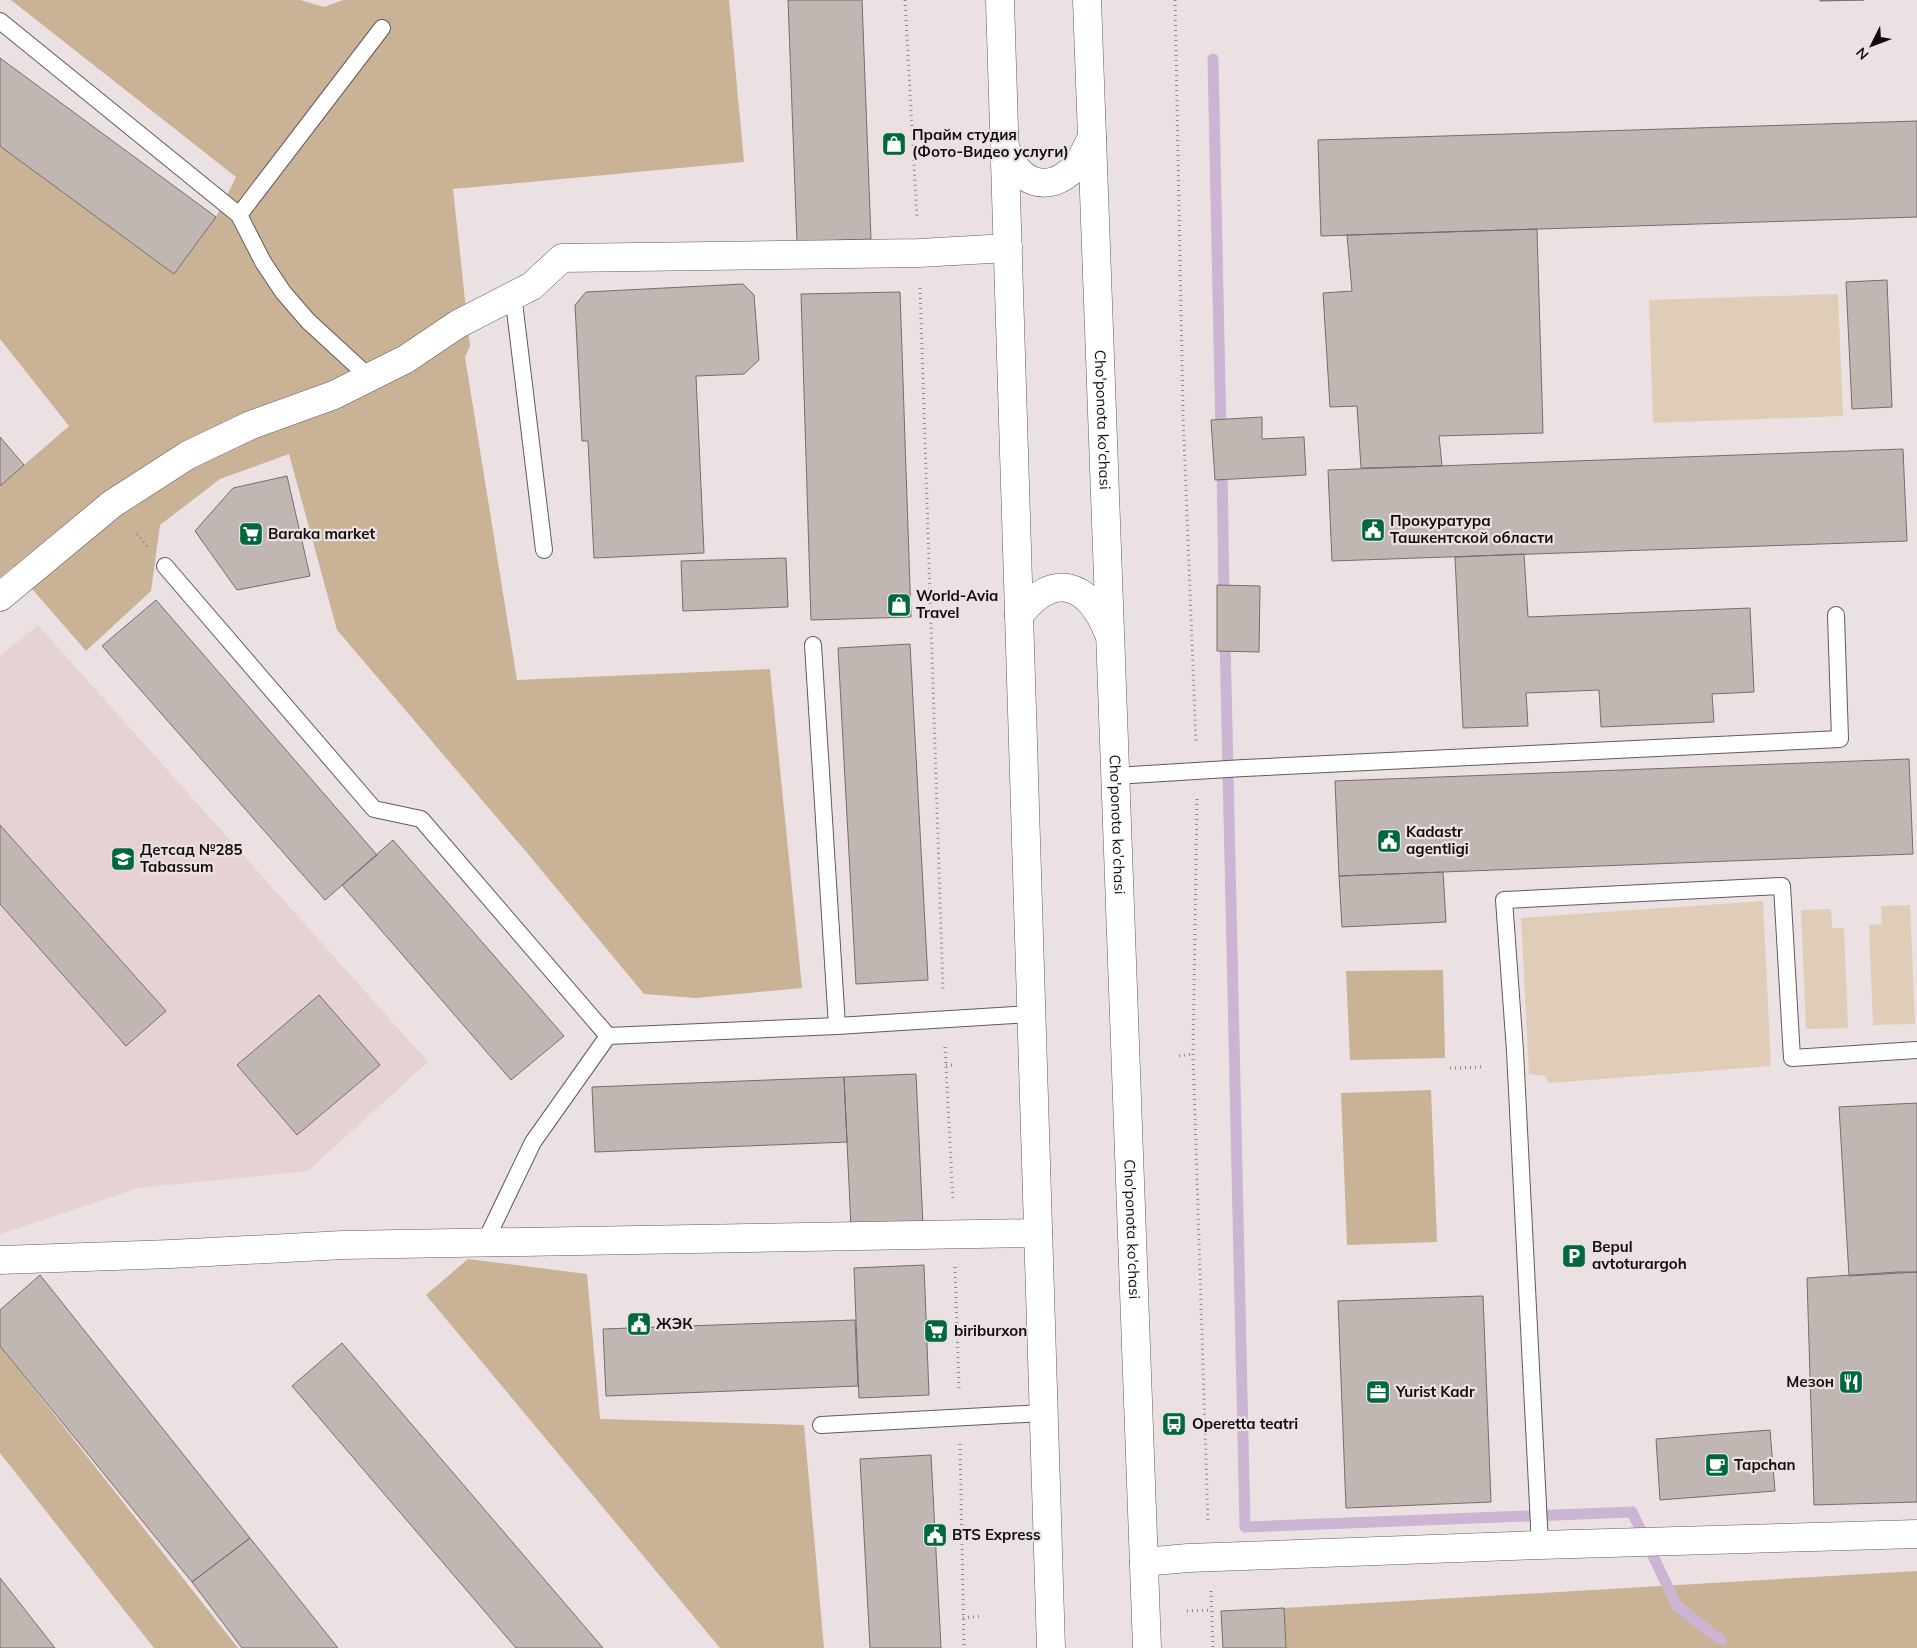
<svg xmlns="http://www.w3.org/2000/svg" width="1917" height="1648" font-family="Mulish,sans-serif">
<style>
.built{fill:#e6d2d3}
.green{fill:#dfcdb7}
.forest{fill:#cab296}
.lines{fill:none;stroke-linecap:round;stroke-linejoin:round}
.stream{stroke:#cbb5d3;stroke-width:11}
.building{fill:#c0b7b3;stroke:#766e6b}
.service-casing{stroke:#635a5a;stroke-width:18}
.minor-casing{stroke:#635a5a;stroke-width:29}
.secondary-casing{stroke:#635a5a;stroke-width:29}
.path{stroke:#8f8788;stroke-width:3;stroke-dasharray:1 4;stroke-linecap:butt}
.service{stroke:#fff;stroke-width:16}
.minor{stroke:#fff;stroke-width:28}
.secondary{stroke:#fff;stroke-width:28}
.labels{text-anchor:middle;stroke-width:4.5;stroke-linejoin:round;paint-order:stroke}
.poi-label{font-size:15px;font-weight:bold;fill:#100d0d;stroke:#ece1e2;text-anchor:start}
.street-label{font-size:15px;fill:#100d0d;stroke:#ece1e2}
</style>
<rect width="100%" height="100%" fill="#ece1e2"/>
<path class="built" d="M38,625L428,1062L308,1171L138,1188L0,1234V656Z"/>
<path class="green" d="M1838,294L1843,416L1653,423L1649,300Z
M1763,901L1771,1066L1549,1083L1545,1076L1529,1074L1521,918Z
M1910,905L1915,1024L1873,1025L1869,925L1882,924L1881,906Z
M1831,909L1832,928H1844L1848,1028L1806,1029L1801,910Z"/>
<path class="forest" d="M11,0H300L324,7L343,0H729L744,162L453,189L470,346L465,357L517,680L770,669L802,988L696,998L644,994L528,854L337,630L289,454L220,479L160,525L151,591L86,651L13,567L0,578V486L69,426L0,339V146L174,274L216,217L236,177Z
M1443,970L1445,1058L1350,1060L1346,971Z
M1431,1090L1437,1242L1347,1245L1341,1093Z
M468,1259L587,1274L600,1419L804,1425L824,1648H720L426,1295Z
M0,1346L238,1648H154L0,1453Z
M1917,1571V1648H1286L1284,1608Z"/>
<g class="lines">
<path class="stream" d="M1213,59L1221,434
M1222,465L1224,599
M1225,638L1245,1527L1632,1512L1677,1606L1721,1640"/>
</g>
<path class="building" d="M788,0H862L871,239L797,242Z
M1820,0H1864L1820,1Z
M0,58L216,217L174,274L0,146Z
M1917,121V217L1321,236L1318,140Z
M1537,229L1543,433L1439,436L1442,466L1361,468L1357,406L1330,407L1323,293L1352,291L1347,235Z
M1887,280L1892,407L1852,409L1846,282Z
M743,284L754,295L759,360L744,374L696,376L704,553L594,558L588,441H582L575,305L586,292Z
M900,292L911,617L811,620L801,294Z
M1262,417V439L1304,437L1306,475L1215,480L1211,420Z
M0,437L24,465L0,486Z
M1903,449L1907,541L1332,561L1328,470Z
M287,476L310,576L237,590L195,531L233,488Z
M1524,554L1528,617L1750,608L1754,692L1712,694L1714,722L1601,727L1599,690L1526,693L1528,726L1463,728L1455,557Z
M786,558L788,607L683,611L681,561Z
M1217,585L1260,586L1259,652L1217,651Z
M156,600L377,855L325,900L102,646Z
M910,644L928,980L856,984L838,648Z
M1909,759L1913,854L1339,876L1335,781Z
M0,825L166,1011L126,1046L0,904Z
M393,840L564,1036L511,1080L342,885Z
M1443,872L1446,922L1342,927L1339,876Z
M319,995L380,1065L297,1135L237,1065Z
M916,1074L923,1226L851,1228L844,1077Z
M844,1077L847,1142L595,1152L592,1087Z
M1917,1103V1272L1849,1276L1839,1107Z
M924,1265L929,1395L859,1398L854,1268Z
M1898,1272H1917V1502L1814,1505L1807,1278Z
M40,1275L250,1538L192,1582L0,1346V1310Z
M1483,1296L1491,1502L1346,1508L1338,1301Z
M855,1320L858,1386L606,1396L603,1329Z
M342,1343L603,1648H516L292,1386Z
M1770,1430L1775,1491L1660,1500L1656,1439Z
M931,1455L941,1648H870L860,1459Z
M250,1538L338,1648H242L192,1582Z
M0,1578L55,1648H0Z
M1284,1608L1286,1648H1223L1221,1611Z"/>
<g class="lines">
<defs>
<path id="service" d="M0,21L239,215L263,262L283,292L308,321L370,378
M239,215L382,28
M513,294L544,550
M165,566L374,809L421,819L608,1036L837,1026L1031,1014
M813,645L837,1026
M1115,776L1244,768L1840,739L1836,615
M485,1242L533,1142L608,1036
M821,1425L1043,1413
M1540,1545L1515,1051L1504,900L1782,886L1792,1058L1917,1050"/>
<path id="minor" d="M0,597L112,504L188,455L251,425L334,395L406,359L458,324L532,286L562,258L919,253L1008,248
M0,1260L171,1254L343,1245L1038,1233
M1144,1562L1188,1558L1540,1545L1917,1534"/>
<g id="secondary">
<path d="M1000,0L1051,1648"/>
<path id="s1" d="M1087,0L1147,1648"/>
<path d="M1005,146C1015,181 1047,197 1075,167C1082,159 1087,147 1092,137"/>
<path d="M1019,616C1053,570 1089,583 1108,632"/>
</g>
</defs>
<use href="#service" class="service-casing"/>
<use href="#minor" class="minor-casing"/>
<use href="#secondary" class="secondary-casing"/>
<path class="path" d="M905,0L917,219
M1175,0L1183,414L1196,743
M920,288L943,991
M137,534L148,547
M1197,799L1193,1054L1208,1522
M945,1047L953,1201
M1179,1056L1193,1054
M946,1065H953
M1450,1068L1483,1067
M955,1267L959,1388
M960,1444L964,1648
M1211,1591L1213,1648
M1187,1611L1211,1610
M963,1618L981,1616"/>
<use href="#service" class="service"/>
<use href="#minor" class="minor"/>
<use href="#secondary" class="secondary"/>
</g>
<defs>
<symbol id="shop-square" viewBox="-11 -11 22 22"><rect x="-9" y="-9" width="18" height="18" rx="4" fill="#00683e" stroke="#ece1e2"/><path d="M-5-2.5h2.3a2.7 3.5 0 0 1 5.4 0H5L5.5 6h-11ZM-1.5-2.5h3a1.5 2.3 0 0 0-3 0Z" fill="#fff"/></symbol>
<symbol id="civic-square" viewBox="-11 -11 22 22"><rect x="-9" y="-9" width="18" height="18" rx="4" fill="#00683e" stroke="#ece1e2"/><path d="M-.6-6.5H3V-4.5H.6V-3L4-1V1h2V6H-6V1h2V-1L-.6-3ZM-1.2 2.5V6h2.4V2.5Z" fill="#fff"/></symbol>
<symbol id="supermarket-square" viewBox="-11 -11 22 22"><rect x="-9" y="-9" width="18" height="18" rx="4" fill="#00683e" stroke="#ece1e2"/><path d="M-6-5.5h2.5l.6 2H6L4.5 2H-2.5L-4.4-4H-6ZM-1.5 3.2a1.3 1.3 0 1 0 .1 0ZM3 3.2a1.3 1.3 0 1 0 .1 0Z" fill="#fff"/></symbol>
<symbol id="school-square" viewBox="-11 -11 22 22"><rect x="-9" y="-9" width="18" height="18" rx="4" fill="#00683e" stroke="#ece1e2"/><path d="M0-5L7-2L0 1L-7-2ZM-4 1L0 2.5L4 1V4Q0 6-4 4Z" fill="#fff"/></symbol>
<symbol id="parking-square" viewBox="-11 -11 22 22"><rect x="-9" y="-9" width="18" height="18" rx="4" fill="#00683e" stroke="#ece1e2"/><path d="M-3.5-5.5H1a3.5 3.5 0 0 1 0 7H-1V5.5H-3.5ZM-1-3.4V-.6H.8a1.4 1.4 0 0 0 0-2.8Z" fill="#fff"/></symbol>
<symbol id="restaurant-square" viewBox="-11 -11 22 22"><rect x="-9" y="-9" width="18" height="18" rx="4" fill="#00683e" stroke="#ece1e2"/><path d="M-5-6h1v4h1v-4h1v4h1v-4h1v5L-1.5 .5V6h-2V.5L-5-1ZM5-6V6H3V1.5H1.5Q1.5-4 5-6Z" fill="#fff"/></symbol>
<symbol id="office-square" viewBox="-11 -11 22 22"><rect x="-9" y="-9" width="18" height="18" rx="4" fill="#00683e" stroke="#ece1e2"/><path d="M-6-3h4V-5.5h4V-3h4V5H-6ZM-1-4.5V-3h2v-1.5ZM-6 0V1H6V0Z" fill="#fff"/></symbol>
<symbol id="bus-square" viewBox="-11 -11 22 22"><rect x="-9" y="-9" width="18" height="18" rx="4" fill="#00683e" stroke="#ece1e2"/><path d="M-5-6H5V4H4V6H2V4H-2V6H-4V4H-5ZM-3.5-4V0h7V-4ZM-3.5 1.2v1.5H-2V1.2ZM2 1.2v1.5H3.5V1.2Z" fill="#fff"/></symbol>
<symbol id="cafe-square" viewBox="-11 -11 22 22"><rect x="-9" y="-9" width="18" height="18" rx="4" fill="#00683e" stroke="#ece1e2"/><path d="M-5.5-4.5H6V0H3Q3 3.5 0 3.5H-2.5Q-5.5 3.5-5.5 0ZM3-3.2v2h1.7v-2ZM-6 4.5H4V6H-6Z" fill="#fff"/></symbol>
</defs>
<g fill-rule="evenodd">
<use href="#shop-square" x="880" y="130" width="28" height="28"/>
<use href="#civic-square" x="1359" y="516" width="28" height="28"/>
<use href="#supermarket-square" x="237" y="520" width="28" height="28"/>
<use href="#shop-square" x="885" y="591" width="28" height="28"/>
<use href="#civic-square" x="1375" y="827" width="28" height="28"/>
<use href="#school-square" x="109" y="845" width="28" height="28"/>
<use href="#parking-square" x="1560" y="1242" width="28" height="28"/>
<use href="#civic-square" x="625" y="1310" width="28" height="28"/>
<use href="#supermarket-square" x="922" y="1317" width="28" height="28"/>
<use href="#restaurant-square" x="1837" y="1368" width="28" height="28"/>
<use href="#office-square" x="1364" y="1378" width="28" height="28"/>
<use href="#bus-square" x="1160" y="1410" width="28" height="28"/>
<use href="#cafe-square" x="1703" y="1451" width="28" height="28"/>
<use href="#civic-square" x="921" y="1521" width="28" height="28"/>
</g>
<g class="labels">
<g class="poi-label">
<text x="912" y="140">Прайм студия<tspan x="912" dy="17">(Фото-Видео услуги)</tspan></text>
<text x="1390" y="526">Прокуратура<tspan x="1390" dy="17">Ташкентской области</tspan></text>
<text x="268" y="539">Baraka market</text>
<text x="916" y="601">World-Avia<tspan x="916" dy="17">Travel</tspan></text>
<text x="1406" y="837">Kadastr<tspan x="1406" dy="17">agentligi</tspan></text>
<text x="140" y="855">Детсад №285<tspan x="140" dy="17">Tabassum</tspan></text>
<text x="1592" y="1252">Bepul<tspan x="1592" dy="17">avtoturargoh</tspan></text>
<text x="656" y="1329">ЖЭК</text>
<text x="954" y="1336">biriburxon</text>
<text x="1834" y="1387" text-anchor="end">Мезон</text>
<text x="1396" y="1397">Yurist Kadr</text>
<text x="1192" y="1429">Operetta teatri</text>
<text x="1734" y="1470">Tapchan</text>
<text x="952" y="1540">BTS Express</text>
</g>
<g class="street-label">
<text dy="5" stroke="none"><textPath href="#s1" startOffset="420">Cho'ponota ko'chasi</textPath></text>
<text dy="5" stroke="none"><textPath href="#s1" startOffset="825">Cho'ponota ko'chasi</textPath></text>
<text dy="5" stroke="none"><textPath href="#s1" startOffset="1230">Cho'ponota ko'chasi</textPath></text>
</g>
</g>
<g transform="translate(1872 45) rotate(228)" stroke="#ece1e2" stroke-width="4" paint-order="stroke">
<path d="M0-4L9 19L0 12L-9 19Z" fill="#100d0d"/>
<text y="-8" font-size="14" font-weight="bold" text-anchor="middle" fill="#100d0d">N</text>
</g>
</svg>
